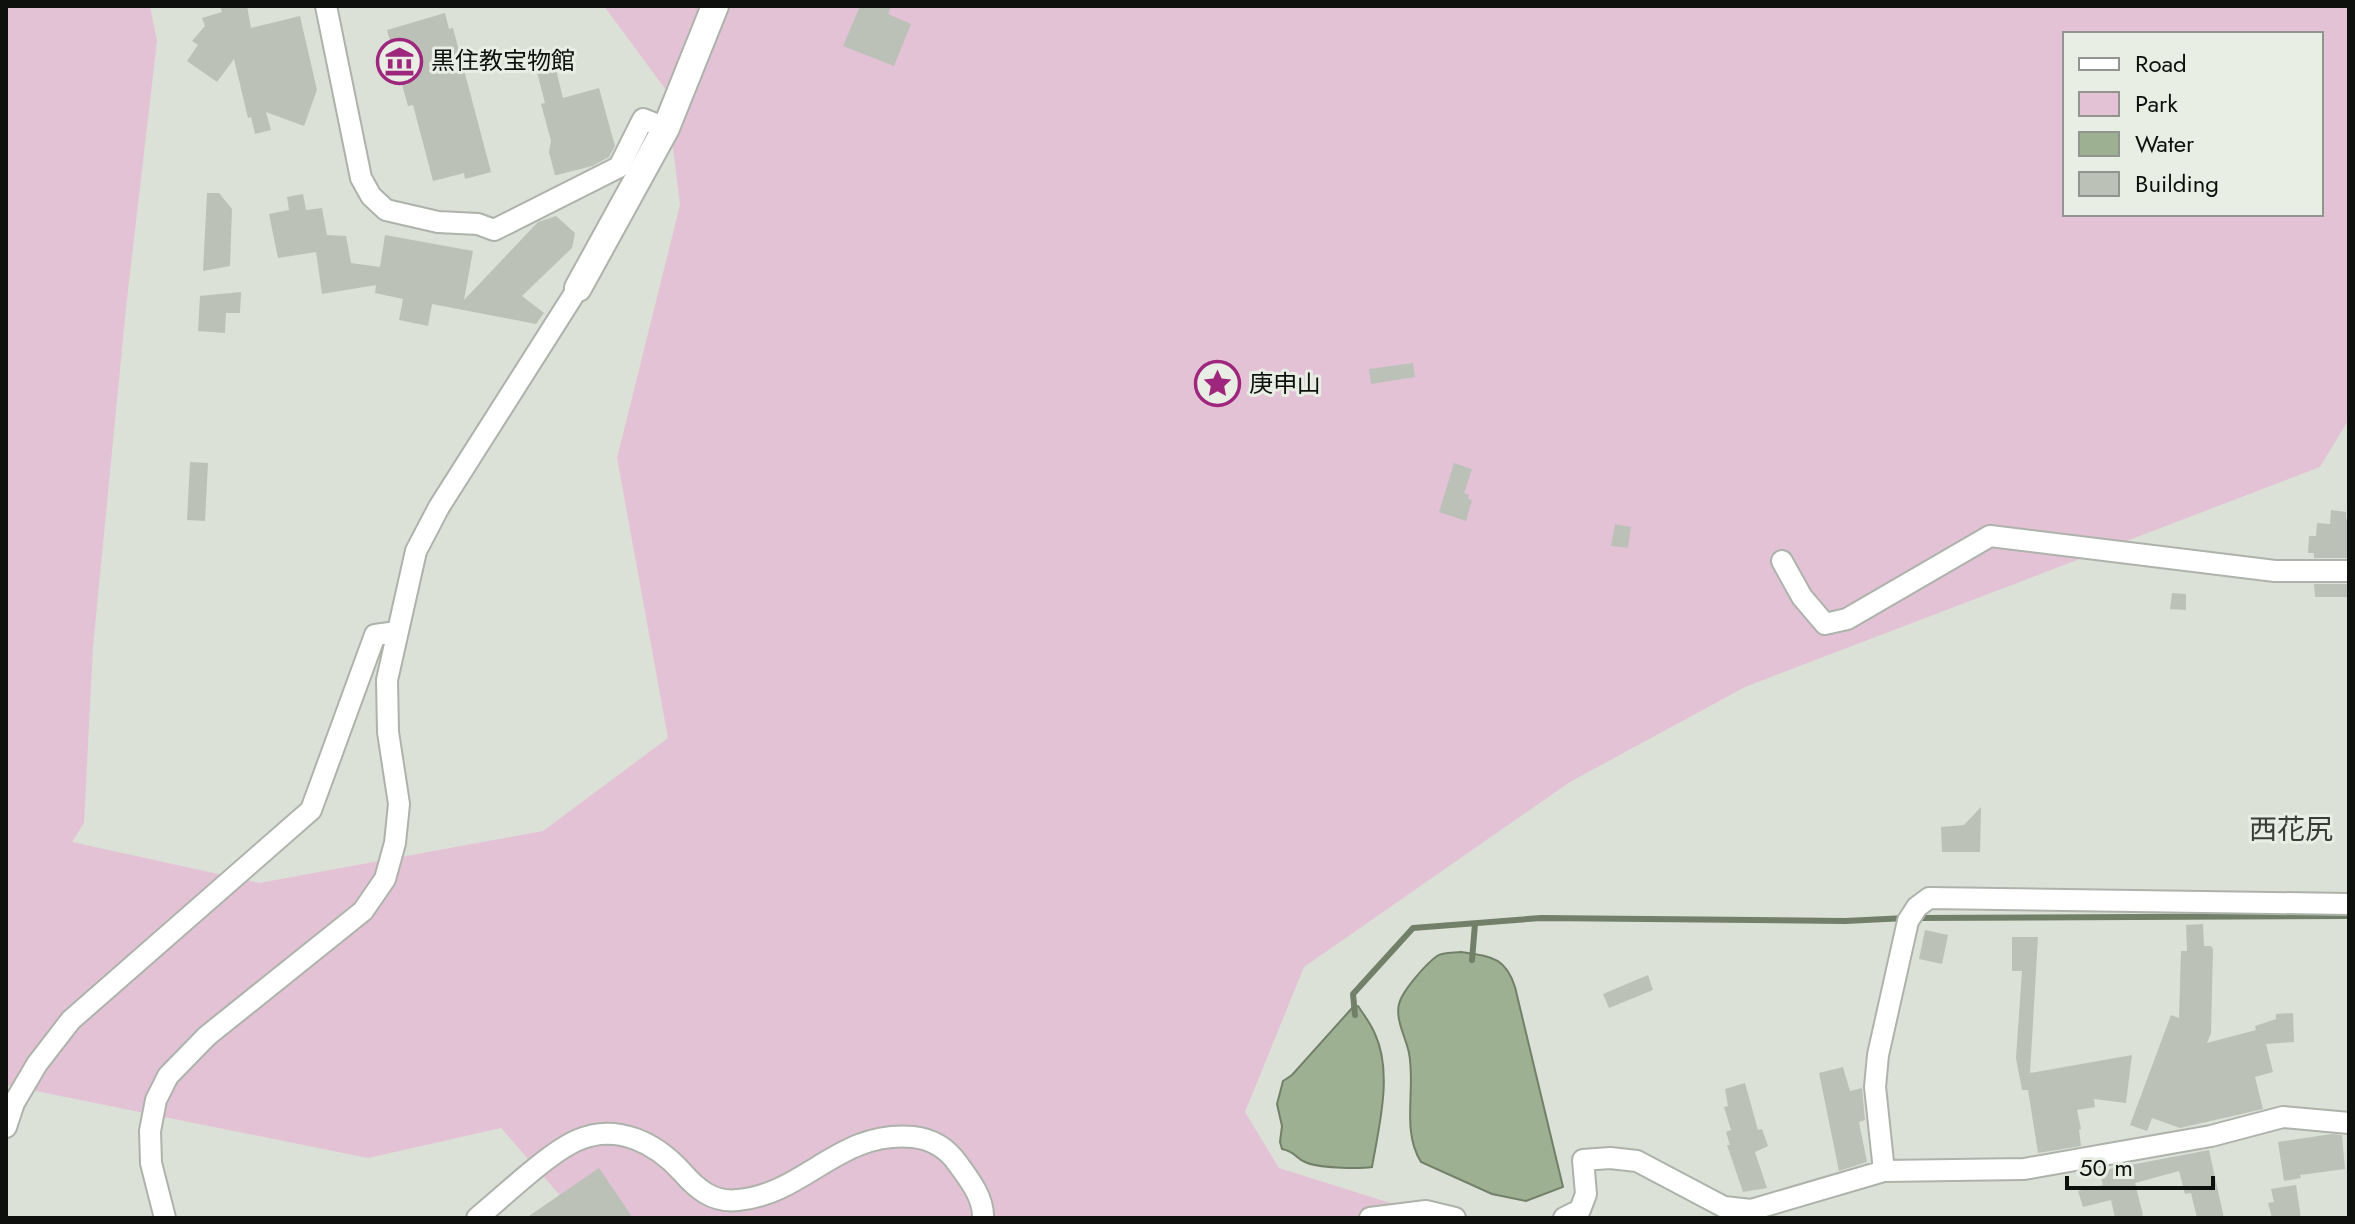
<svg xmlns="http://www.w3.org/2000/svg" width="2355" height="1224" font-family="Jost,'Noto Sans JP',sans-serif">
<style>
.green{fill:#e4c2d6;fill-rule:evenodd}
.water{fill:#9db091;stroke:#728069;stroke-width:2}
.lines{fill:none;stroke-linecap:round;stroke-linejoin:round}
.stream{stroke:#728069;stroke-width:6}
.building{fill:#bbc1b7}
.minor-casing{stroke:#adb3aa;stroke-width:24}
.tertiary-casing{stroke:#adb3aa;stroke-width:30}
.minor{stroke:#fff;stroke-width:20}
.tertiary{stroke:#fff;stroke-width:26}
.labels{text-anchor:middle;stroke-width:6;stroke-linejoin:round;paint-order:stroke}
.poi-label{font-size:24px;fill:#0e100d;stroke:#e8eee4;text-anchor:start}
.quarter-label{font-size:28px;fill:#393e36;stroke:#e8eee4}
</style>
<rect width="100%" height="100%" fill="#dbe1d7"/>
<path class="green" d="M6,6H150L157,41L126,308L93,647L84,823L72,842L259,883L543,831L668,738L617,458L680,205L666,90L604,6H2349V419L2320,467L1745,687L1570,782L1304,967L1245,1112L1279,1168L1438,1218H580L501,1128L368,1158L6,1085ZM2065,34H2321V214H2065Z"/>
<path class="water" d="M1461,952C1491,957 1505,956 1515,987L1563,1187L1526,1201L1492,1194L1421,1162C1401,1130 1416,1089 1409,1053C1406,1038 1395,1019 1399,1004C1402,991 1426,964 1437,956C1443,952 1454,953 1461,952Z
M1358,1006C1364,1015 1371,1024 1375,1034C1393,1073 1379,1126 1372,1167C1358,1169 1317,1168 1305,1162C1295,1158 1296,1152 1282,1149L1280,1142L1282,1126L1277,1104L1283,1081L1292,1075L1353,1007Z"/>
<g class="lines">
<path class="stream" d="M1917,918L2349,916
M1472,960L1475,924
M1355,1015L1353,994L1413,928L1541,918L1845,921L1906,918"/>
</g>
<path class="building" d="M220,6H247L251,28L300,16L317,90L304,126L266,112L271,130L255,134L251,117L248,118L234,59L217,82L187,61L198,45L192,41L205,26L202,18L222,12Z
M860,6H891L888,14L911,24L894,66L843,46Z
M445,13L449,29L453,28L491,172L465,179L464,173L433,181L413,105L408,106L387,30Z
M555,66L563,98L599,88L615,146L609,157L592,166L557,175H555L549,152L551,141L541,104L545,103L537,72Z
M207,193H219L232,209L230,266L203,271Z
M303,194L306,210L322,208L327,235L346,236L351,263L380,267L385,235L473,251L464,300L538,222L556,216L575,233L572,248L522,296L544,313L536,324L432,304L428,326L399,320L403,299L375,293L376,285L322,294L316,252L278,258L269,214L289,210L287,197Z
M241,292L240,313H226L225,333L198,331L200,296Z
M1413,363L1415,377L1371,384L1369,369Z
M190,462L208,463L205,521L187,520Z
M1454,463L1472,469L1464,493L1469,495L1468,499L1472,500L1466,521L1439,512Z
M2331,510L2346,512V519L2349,520V558H2314V553H2308L2309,536H2316L2317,523L2330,524Z
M1615,524L1631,527L1628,548L1611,546Z
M2314,584H2349V597H2315Z
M2172,593L2186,594V610L2170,609Z
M1981,807L1980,852H1942L1941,827L1964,825Z
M2203,924L2204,946H2211L2213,949L2211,1033L2207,1043L2256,1030L2255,1026L2276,1019V1014L2293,1013L2294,1042L2266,1044L2273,1072L2255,1077L2263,1109L2180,1128L2152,1118L2147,1131L2130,1125L2171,1015L2179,1018L2181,951H2187L2186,925Z
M1925,930L1948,935L1942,964L1919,959Z
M2012,937H2038L2030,1073L2132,1055L2126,1103L2094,1099L2095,1107L2077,1110L2081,1129L2079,1130L2081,1146L2038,1153L2028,1090H2022L2016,1058L2022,971H2012Z
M1648,975L1653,990L1609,1008L1603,994Z
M1843,1067L1850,1091L1862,1088L1865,1120L1859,1122L1867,1162L1839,1171L1819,1073Z
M1745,1083L1758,1130L1762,1129L1768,1146L1755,1152L1767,1188L1743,1192L1727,1145H1730L1726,1132L1731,1130L1724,1107L1728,1106L1725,1089Z
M2332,1134L2342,1135L2345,1169L2300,1175L2301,1178L2284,1181L2278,1142Z
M2209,1150L2224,1218H2197L2191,1193L2185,1194L2179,1171L2135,1183L2143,1215L2140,1218H2115L2111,1200L2083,1207L2078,1191L2103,1185L2099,1171Z
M599,1168L633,1218H526Z
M2296,1185L2301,1218H2272L2268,1203L2274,1202L2271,1189Z"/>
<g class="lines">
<defs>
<path id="minor" d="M326,6L361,178L371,196L386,210L438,222L478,224L494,230L619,167L643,119L666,128
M1782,561L1802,597L1825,624L1847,619L1990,536L2275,571H2349
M6,1127L14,1103L37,1064L71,1020L311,810L375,635L397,632
M1884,1171L1875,1087L1878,1055L1908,921L1917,907L1929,898L2349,904
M165,1218L151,1163L150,1131L156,1100L168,1076L207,1036L363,911L385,879L395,843L399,804L388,732L387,680L416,551L439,507L578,288
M477,1218C503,1197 549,1152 578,1140C617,1123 656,1143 682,1172C697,1189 713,1203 738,1200C805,1194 839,1130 913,1137C932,1139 947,1148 958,1164C969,1179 984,1198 983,1218
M1370,1218L1426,1211L1455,1218
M1564,1218L1580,1210L1586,1194L1583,1160L1610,1158L1637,1161L1724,1207L1751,1210L1884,1171L2024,1169L2211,1136L2283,1117L2349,1123"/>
<path id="tertiary" d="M578,288L666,128L715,6"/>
</defs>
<use href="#minor" class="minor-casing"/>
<use href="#tertiary" class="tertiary-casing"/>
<use href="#minor" class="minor"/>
<use href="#tertiary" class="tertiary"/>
</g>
<defs>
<symbol id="museum-ring" viewBox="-11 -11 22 22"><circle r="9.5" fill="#e8eee4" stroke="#9f267d" stroke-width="1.5"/><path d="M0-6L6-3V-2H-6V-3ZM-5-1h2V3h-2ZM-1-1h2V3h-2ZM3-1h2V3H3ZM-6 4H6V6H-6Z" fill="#9f267d"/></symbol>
<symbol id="sight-ring" viewBox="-11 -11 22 22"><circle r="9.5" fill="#e8eee4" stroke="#9f267d" stroke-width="1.5"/><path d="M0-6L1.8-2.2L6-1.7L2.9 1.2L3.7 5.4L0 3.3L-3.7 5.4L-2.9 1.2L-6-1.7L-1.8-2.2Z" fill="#9f267d"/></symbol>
</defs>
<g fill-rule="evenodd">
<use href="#museum-ring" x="374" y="36" width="51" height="51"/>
<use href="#sight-ring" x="1192" y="358" width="51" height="51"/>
</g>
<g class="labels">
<g class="poi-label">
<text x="431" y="69">黒住教宝物館</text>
<text x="1249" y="392">庚申山</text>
</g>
<g class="quarter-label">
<text x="2291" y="839">西花尻</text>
</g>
</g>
<rect width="2355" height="1224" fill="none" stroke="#0e100d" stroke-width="16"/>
<rect x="2063" y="32" width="260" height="184" fill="#e8eee4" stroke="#91958e" stroke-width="2"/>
<rect x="2079" y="58" width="40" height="12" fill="#ffffff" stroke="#91958e" stroke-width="2"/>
<text x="2135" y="72" font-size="24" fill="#0e100d">Road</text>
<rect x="2079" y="92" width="40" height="24" fill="#e4c2d6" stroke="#91958e" stroke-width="2"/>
<text x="2135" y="112" font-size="24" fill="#0e100d">Park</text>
<rect x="2079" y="132" width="40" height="24" fill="#9db091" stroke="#91958e" stroke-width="2"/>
<text x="2135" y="152" font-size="24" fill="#0e100d">Water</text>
<rect x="2079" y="172" width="40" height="24" fill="#bbc1b7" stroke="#91958e" stroke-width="2"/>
<text x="2135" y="192" font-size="24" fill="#0e100d">Building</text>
<path d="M2067 1176v12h146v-12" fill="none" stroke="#0e100d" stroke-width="4"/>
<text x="2079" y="1176" font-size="24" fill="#0e100d" stroke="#e8eee4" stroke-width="6" paint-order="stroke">50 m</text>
</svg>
